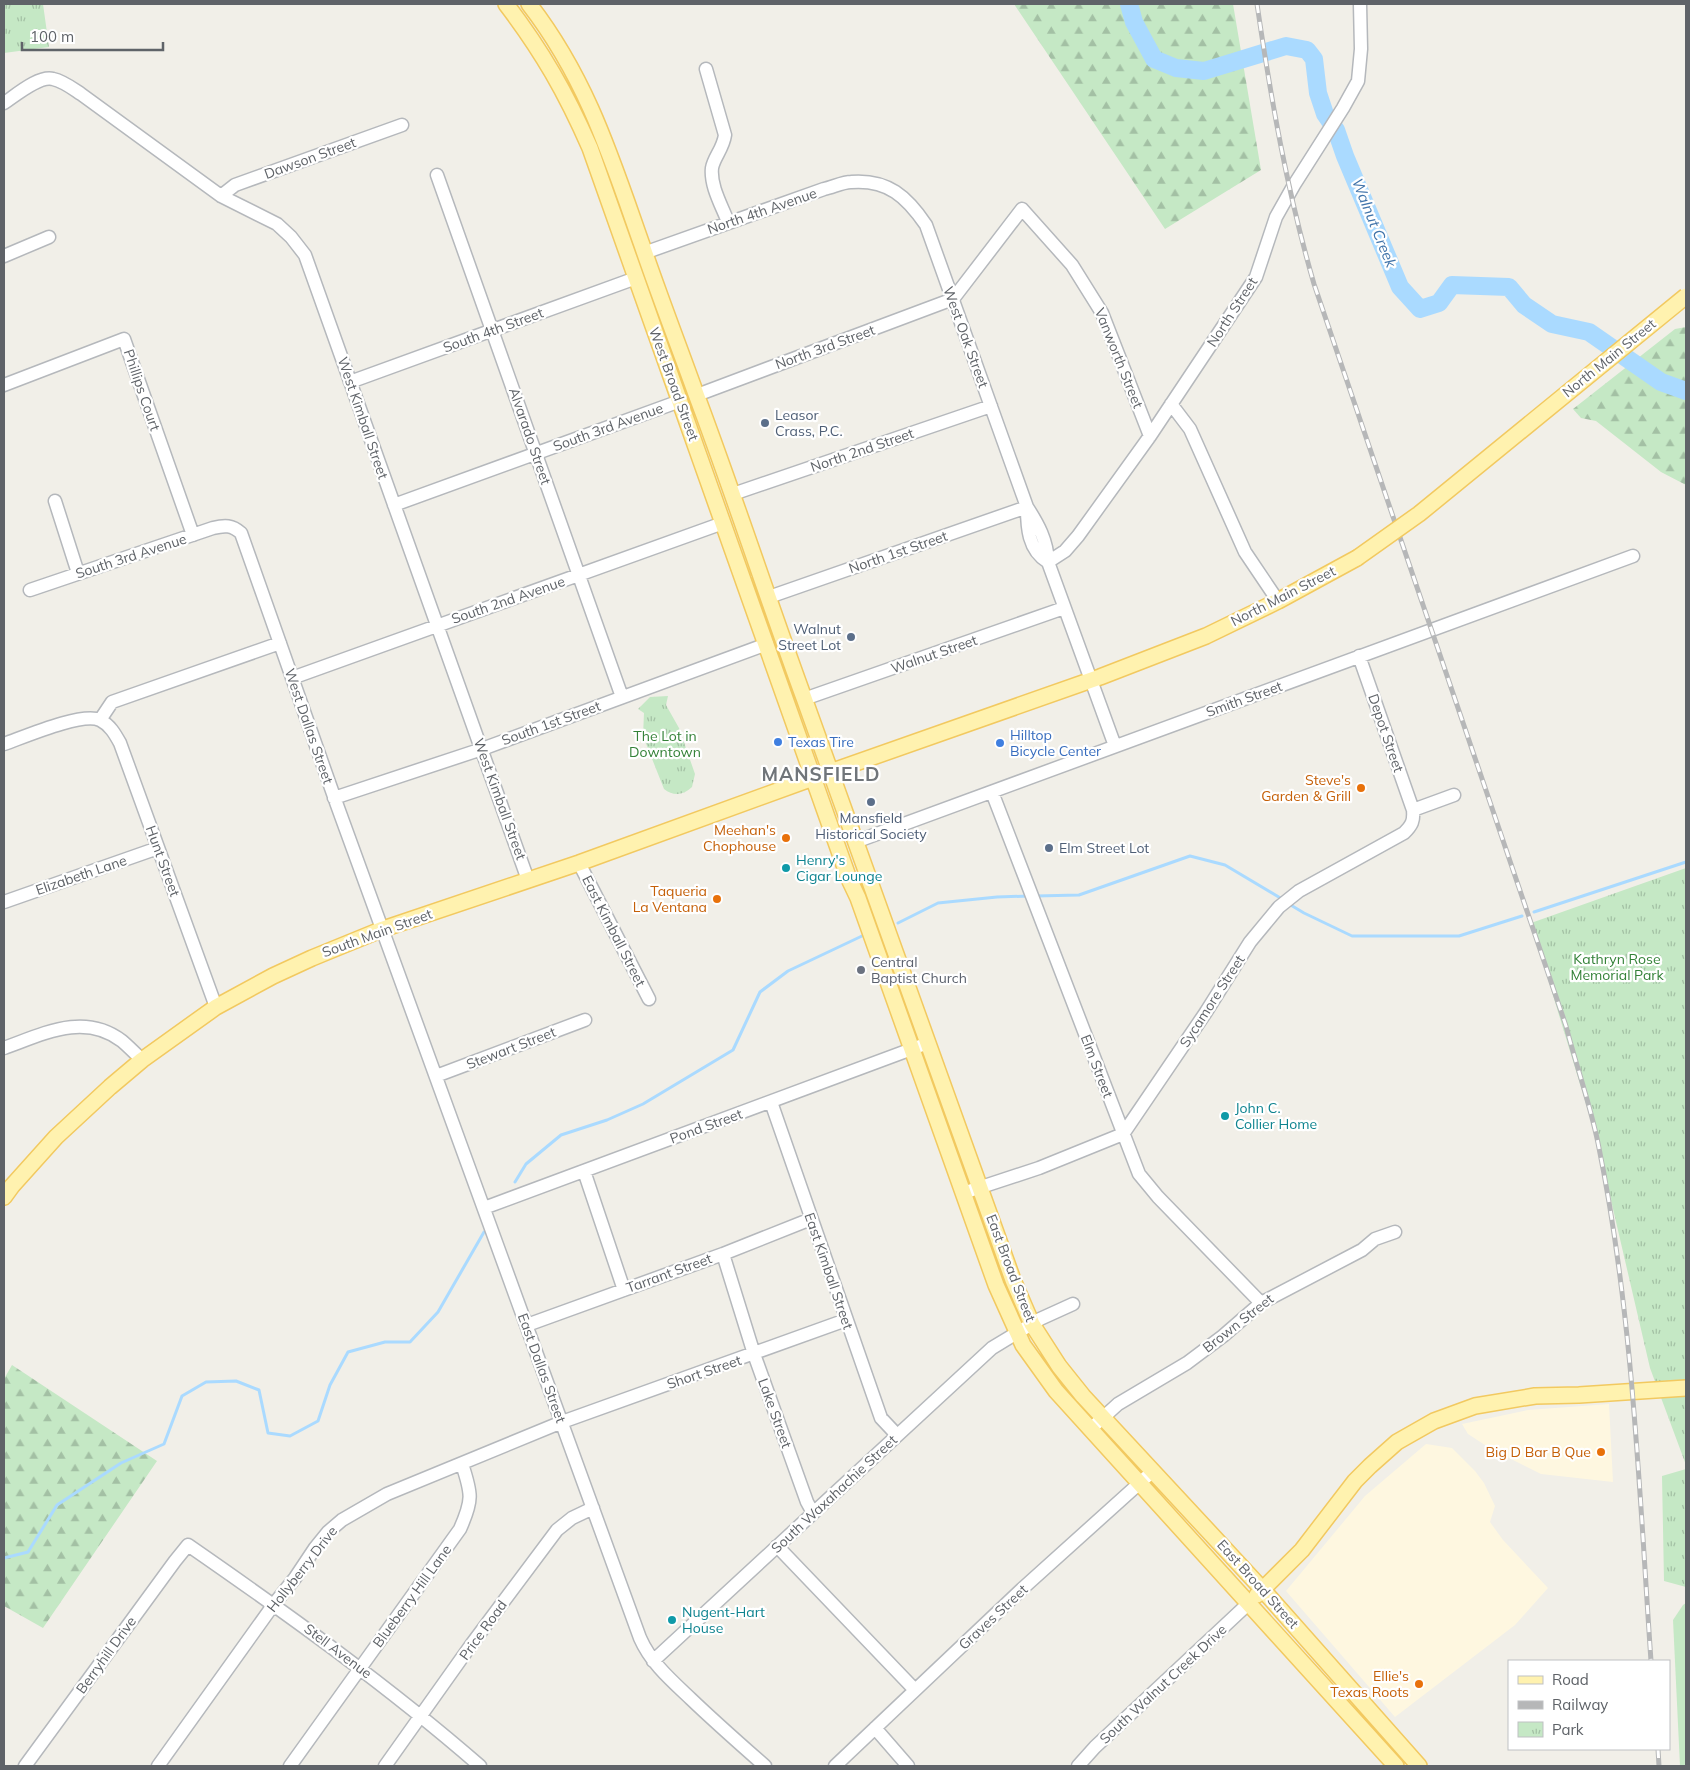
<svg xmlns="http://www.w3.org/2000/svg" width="1690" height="1770" font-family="Mulish,sans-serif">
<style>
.commercial{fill:#fef7e0}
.grass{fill:#c5e8c5}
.forest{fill:url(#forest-firs)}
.park{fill:url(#park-tufts)}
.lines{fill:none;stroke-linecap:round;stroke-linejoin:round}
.stream{stroke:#aadaff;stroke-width:3}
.river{stroke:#aadaff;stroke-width:18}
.minor-casing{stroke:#b5b8bc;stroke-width:15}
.major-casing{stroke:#f2c960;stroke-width:18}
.minor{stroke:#fff;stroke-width:12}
.major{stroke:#fff2af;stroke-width:15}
.rail-casing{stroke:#b6b7b8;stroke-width:5}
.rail{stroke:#fff;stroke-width:3;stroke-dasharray:9;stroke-linecap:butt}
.major-bridge-casing{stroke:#f2c960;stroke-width:18;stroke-linecap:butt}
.major-bridge{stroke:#fff2af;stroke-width:15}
.service-dot{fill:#5c6f8a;stroke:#fff;stroke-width:2}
.shop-dot{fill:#3f7fe0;stroke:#fff;stroke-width:2}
.food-dot{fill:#e8710a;stroke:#fff;stroke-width:2}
.culture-dot{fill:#0f9aa8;stroke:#fff;stroke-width:2}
.worship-dot{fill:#6b7280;stroke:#fff;stroke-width:2}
.labels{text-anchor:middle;stroke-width:4.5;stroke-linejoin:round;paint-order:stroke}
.street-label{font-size:14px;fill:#5f6368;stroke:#fff}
.service-label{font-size:14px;fill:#4e5e75;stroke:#fff;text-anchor:start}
.shop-label{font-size:14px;fill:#366cbe;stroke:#fff;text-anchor:start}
.park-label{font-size:14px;fill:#348238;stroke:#fff}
.food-label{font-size:14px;fill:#c56008;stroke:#fff;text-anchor:end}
.culture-label{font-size:14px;fill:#0d838f;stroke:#fff;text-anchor:start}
.worship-label{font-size:14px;fill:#5b616d;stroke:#fff;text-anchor:start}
.water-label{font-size:15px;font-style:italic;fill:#4174aa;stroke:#fff}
.district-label{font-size:19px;font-weight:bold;letter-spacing:1px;fill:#70757a;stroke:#fff}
</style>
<defs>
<pattern id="forest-firs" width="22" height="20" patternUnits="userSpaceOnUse" patternTransform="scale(1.25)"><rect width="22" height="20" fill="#c5e8c5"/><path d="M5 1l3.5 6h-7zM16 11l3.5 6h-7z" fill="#a3c0a4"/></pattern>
<pattern id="park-tufts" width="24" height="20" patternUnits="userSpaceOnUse" patternTransform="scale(1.25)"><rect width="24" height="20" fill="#c5e8c5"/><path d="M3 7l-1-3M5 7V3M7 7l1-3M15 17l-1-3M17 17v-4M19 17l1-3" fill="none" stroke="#a3c0a4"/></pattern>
</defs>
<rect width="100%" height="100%" fill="#f1efe8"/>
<path class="commercial" d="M1609,1404L1613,1482L1541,1474L1491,1449L1468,1434L1462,1424L1528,1410Z
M1426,1444L1452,1448L1475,1471L1484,1483L1495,1506L1490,1522L1503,1540L1548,1588L1515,1625L1395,1717L1286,1591L1365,1496Z"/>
<path class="grass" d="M1686,1603V1766H1680L1673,1620L1683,1605Z"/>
<path class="forest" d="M1014,4H1233L1261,170L1165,229Z
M1686,327V485L1661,472L1596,421L1581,418L1573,409L1675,329Z
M12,1365L157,1461L43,1628L4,1606V1379Z"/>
<path class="park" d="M4,4H43L49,47L4,53Z
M668,696L666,705L679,728L695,774L692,787C683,796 673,796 664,789L643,736L644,713L638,709L650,697Z
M1686,868V1465L1650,1368L1597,1140L1531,923Z
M1686,1469V1587L1664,1581L1662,1476Z"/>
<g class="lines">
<path class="stream" d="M1036,896L1079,895L1190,856L1225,865L1282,899
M1289,904L1304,913L1352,936H1459L1522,916
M1534,912L1686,862
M898,923L938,903L997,897L1029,896
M515,1182L526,1164L561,1135L607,1120L643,1104L733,1050L760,992L788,971L862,936
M4,1558L28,1552L57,1505L121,1463L164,1444L182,1396L206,1382L236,1381L259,1390L268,1433L290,1436L318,1421L330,1385L348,1352L385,1342H410L438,1312L484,1232"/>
<path class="river" d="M1129,4L1134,22L1154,59L1176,68L1204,71L1286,46L1307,50L1314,59L1318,93L1325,114L1336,130L1345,156L1400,287L1420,309L1439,303L1452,285L1509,287L1524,305L1552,324L1589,332L1661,382L1686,391"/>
<defs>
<path id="minor" d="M706,69L725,135C723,149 714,157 712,168C710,186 722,206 728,222
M4,103C15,96 39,75 53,79C63,81 72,88 81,94L221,196L277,224L291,237L305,255L528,880
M437,175L622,697
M221,196L235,185L402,125
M644,253L824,189C833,187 843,182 851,182C888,179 907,197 926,225L1027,507C1038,524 1047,540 1048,562L1115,746
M4,256L49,237
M350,382L636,278
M4,385L124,339L193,535
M697,395L953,299L1022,209L1072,265L1102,313L1150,436
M1171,404L1190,429L1245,552L1278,601
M733,494L991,406
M55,501L78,573
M394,505L680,401
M1027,507C1027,527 1028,550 1048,562
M1048,562L1065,551L1078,536L1150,436L1256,277L1276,217L1294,185L1343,108L1358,81L1361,49L1360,4
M30,590L213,528C225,525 232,525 241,533L337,805L640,1638C651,1663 671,1680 691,1699C715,1722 740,1744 765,1766
M769,597L1027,507
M292,678L723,523
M804,699L1064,608
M100,720L112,702L280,643
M4,744C24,737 81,712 100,720C110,725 115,734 120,743L216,1007
M992,792L1139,1174L1158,1197L1261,1303
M334,798L482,749L767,644
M1413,810L1454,795
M855,842L1633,556
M579,863L649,999
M4,902L158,848
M4,1048C43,1034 84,1012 122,1041C129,1047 136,1054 142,1060
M436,1076L585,1020
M771,1102L881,1418L897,1435
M584,1171L624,1290
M963,1193L1039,1168L1123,1134L1206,1012L1250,942L1279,907L1299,891L1404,833C1412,825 1414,821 1413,810L1359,656
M484,1208L928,1043
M723,1254L754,1354L807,1502L813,1513
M527,1325L723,1254L811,1219
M1096,1424L1118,1404L1187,1363L1223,1336L1261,1303L1362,1250L1375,1239L1395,1232
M777,1546L915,1690
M653,1661L992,1348L1040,1319L1073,1304
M875,1728L908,1766
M25,1766L175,1561L188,1545C289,1615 388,1686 480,1766
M158,1766L274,1604L295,1578L315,1548L328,1532L342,1520L387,1494L562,1422L846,1320
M290,1766L460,1529C473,1500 472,1494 462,1464
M385,1766L471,1645L557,1530L572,1518L593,1508
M835,1766L1022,1589L1153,1471
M1078,1766L1095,1747L1249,1603"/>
<path id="major" d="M506,4C542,51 566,93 590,148L849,879L858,898L996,1285L1023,1345L1056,1391L1396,1766
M529,4C587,79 611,157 642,245C659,295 678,344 696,394C734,495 767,597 804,698C873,892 944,1086 1013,1280L1032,1324L1059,1366L1083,1396L1263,1590L1419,1766
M4,1197L12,1186L56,1137L110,1087L142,1060L216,1007L273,976L312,958L383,929L579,863L813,778L1100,677L1206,636L1278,601L1357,558
M1257,1595L1302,1550L1355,1481L1370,1466L1397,1442L1434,1421L1475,1406L1535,1396L1579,1395L1686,1388"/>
</defs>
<use href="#minor" class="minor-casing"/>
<use href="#major" class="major-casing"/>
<use href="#minor" class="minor"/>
<use href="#major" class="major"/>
<defs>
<path id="rail" d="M1257,4C1271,99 1287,191 1314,284L1566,1026C1576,1065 1590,1104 1598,1143C1633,1313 1639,1488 1651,1661
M1658,1749L1659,1766"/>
</defs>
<use href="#rail" class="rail-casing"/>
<use href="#rail" class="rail"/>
<defs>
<path id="major-bridge" d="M1357,558L1419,514L1686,296"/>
</defs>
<use href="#major-bridge" class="major-bridge-casing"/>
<use href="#major-bridge" class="major-bridge"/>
</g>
<g class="service-dot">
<circle cx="765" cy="423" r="5"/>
<circle cx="851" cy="637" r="5"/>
<circle cx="871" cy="802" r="5"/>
<circle cx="1049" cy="848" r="5"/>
</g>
<g class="shop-dot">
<circle cx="778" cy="742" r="5"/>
<circle cx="1000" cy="743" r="5"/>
</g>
<g class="food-dot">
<circle cx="1361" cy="788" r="5"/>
<circle cx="786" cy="838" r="5"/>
<circle cx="717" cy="899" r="5"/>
<circle cx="1601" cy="1452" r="5"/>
<circle cx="1419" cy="1684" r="5"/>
</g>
<g class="culture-dot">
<circle cx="786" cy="868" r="5"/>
<circle cx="1225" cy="1116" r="5"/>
<circle cx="672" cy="1620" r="5"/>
</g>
<circle class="worship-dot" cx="861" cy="970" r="5"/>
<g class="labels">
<g class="street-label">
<text transform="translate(310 158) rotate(-20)" y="5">Dawson Street</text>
<text transform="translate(762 211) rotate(-19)" y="5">North 4th Avenue</text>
<text transform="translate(1232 312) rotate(-57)" y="5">North Street</text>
<text transform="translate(493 330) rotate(-20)" y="5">South 4th Street</text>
<text transform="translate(966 337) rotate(70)" y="5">West Oak Street</text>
<text transform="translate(825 347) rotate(-20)" y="5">North 3rd Street</text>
<text transform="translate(1119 358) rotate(68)" y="5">Vanworth Street</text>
<text transform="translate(1609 358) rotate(-39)" y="5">North Main Street</text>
<text transform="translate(674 384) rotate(70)" y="5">West Broad Street</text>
<text transform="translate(142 390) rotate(71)" y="5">Phillips Court</text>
<text transform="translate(363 418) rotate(71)" y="5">West Kimball Street</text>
<text transform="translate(608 427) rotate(-20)" y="5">South 3rd Avenue</text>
<text transform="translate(530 436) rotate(71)" y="5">Alvarado Street</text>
<text transform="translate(862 450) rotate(-19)" y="5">North 2nd Street</text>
<text transform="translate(898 552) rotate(-19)" y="5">North 1st Street</text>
<text transform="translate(131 556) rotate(-18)" y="5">South 3rd Avenue</text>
<text transform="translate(1283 596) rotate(-27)" y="5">North Main Street</text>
<text transform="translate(508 600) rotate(-19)" y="5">South 2nd Avenue</text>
<text transform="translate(934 654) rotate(-19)" y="5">Walnut Street</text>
<text transform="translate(1244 699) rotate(-20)" y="5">Smith Street</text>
<text transform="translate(551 723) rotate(-20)" y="5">South 1st Street</text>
<text transform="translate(309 726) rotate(71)" y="5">West Dallas Street</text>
<text transform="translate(1386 733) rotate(71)" y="5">Depot Street</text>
<text transform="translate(500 799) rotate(70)" y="5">West Kimball Street</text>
<text transform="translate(163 861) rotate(70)" y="5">Hunt Street</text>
<text transform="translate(81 875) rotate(-19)" y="5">Elizabeth Lane</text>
<text transform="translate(614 931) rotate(63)" y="5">East Kimball Street</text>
<text transform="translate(377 933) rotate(-20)" y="5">South Main Street</text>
<text transform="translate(1212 1001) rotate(-57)" y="5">Sycamore Street</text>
<text transform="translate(511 1048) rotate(-21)" y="5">Stewart Street</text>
<text transform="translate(1097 1066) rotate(69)" y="5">Elm Street</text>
<text transform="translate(706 1126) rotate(-20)" y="5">Pond Street</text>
<text transform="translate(1011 1268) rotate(69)" y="5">East Broad Street</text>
<text transform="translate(829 1271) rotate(71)" y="5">East Kimball Street</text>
<text transform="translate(669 1273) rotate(-20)" y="5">Tarrant Street</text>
<text transform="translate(1238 1323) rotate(-38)" y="5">Brown Street</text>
<text transform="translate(542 1368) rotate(70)" y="5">East Dallas Street</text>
<text transform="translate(704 1372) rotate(-19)" y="5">Short Street</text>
<text transform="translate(775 1413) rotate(70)" y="5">Lake Street</text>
<text transform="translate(834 1494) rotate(-43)" y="5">South Waxahachie Street</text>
<text transform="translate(302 1569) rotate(-52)" y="5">Hollyberry Drive</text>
<text transform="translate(1258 1584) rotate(48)" y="5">East Broad Street</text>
<text transform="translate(412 1596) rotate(-54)" y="5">Blueberry Hill Lane</text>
<text transform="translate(993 1617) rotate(-43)" y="5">Graves Street</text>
<text transform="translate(483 1630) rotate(-54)" y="5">Price Road</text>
<text transform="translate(338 1651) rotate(37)" y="5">Stell Avenue</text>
<text transform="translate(106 1655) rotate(-54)" y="5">Berryhill Drive</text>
<text transform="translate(1163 1684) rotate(-43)" y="5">South Walnut Creek Drive</text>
</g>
<g class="service-label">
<text x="775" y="420">Leasor<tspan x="775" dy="16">Crass, P.C.</tspan></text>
<text x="841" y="634" text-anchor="end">Walnut<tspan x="841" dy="16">Street Lot</tspan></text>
<text x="871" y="823" text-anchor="middle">Mansfield<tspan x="871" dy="16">Historical Society</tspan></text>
<text x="1059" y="853">Elm Street Lot</text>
</g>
<g class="shop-label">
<text x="1010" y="740">Hilltop<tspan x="1010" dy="16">Bicycle Center</tspan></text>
<text x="788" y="747">Texas Tire</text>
</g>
<g class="park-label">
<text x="665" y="741">The Lot in<tspan x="665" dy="16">Downtown</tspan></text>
<text x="1617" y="964">Kathryn Rose<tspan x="1617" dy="16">Memorial Park</tspan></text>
</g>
<g class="food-label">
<text x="1351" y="785">Steve's<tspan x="1351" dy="16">Garden &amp; Grill</tspan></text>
<text x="776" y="835">Meehan's<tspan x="776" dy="16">Chophouse</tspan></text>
<text x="707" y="896">Taqueria<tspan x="707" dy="16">La Ventana</tspan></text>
<text x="1591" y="1457">Big D Bar B Que</text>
<text x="1409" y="1681">Ellie's<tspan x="1409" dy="16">Texas Roots</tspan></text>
</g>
<g class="culture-label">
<text x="796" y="865">Henry's<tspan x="796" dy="16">Cigar Lounge</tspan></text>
<text x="1235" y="1113">John C.<tspan x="1235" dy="16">Collier Home</tspan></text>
<text x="682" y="1617">Nugent-Hart<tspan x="682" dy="16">House</tspan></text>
</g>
<g class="worship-label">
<text x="871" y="967">Central<tspan x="871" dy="16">Baptist Church</tspan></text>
</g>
<g class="water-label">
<text transform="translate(1374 223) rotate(68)" y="5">Walnut Creek</text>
</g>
<g class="district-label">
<text x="821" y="781">MANSFIELD</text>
</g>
</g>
<rect width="1690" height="1770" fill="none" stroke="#5f6368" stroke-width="10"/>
<rect x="1508" y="1660" width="162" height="90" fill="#ffffff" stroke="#bfc1c3"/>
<rect x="1518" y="1676" width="25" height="8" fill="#fff2af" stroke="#bfc1c3"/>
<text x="1552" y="1685" font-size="15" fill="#5f6368">Road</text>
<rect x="1518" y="1701" width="25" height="8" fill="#b6b7b8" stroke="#bfc1c3"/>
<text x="1552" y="1710" font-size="15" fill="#5f6368">Railway</text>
<rect x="1518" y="1722" width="25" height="15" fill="url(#park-tufts)" stroke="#bfc1c3"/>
<text x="1552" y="1735" font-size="15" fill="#5f6368">Park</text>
<path d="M22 42v8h141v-8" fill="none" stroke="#5f6368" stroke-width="2.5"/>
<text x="30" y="42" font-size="15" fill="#5f6368" stroke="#ffffff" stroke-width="4" paint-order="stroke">100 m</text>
</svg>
